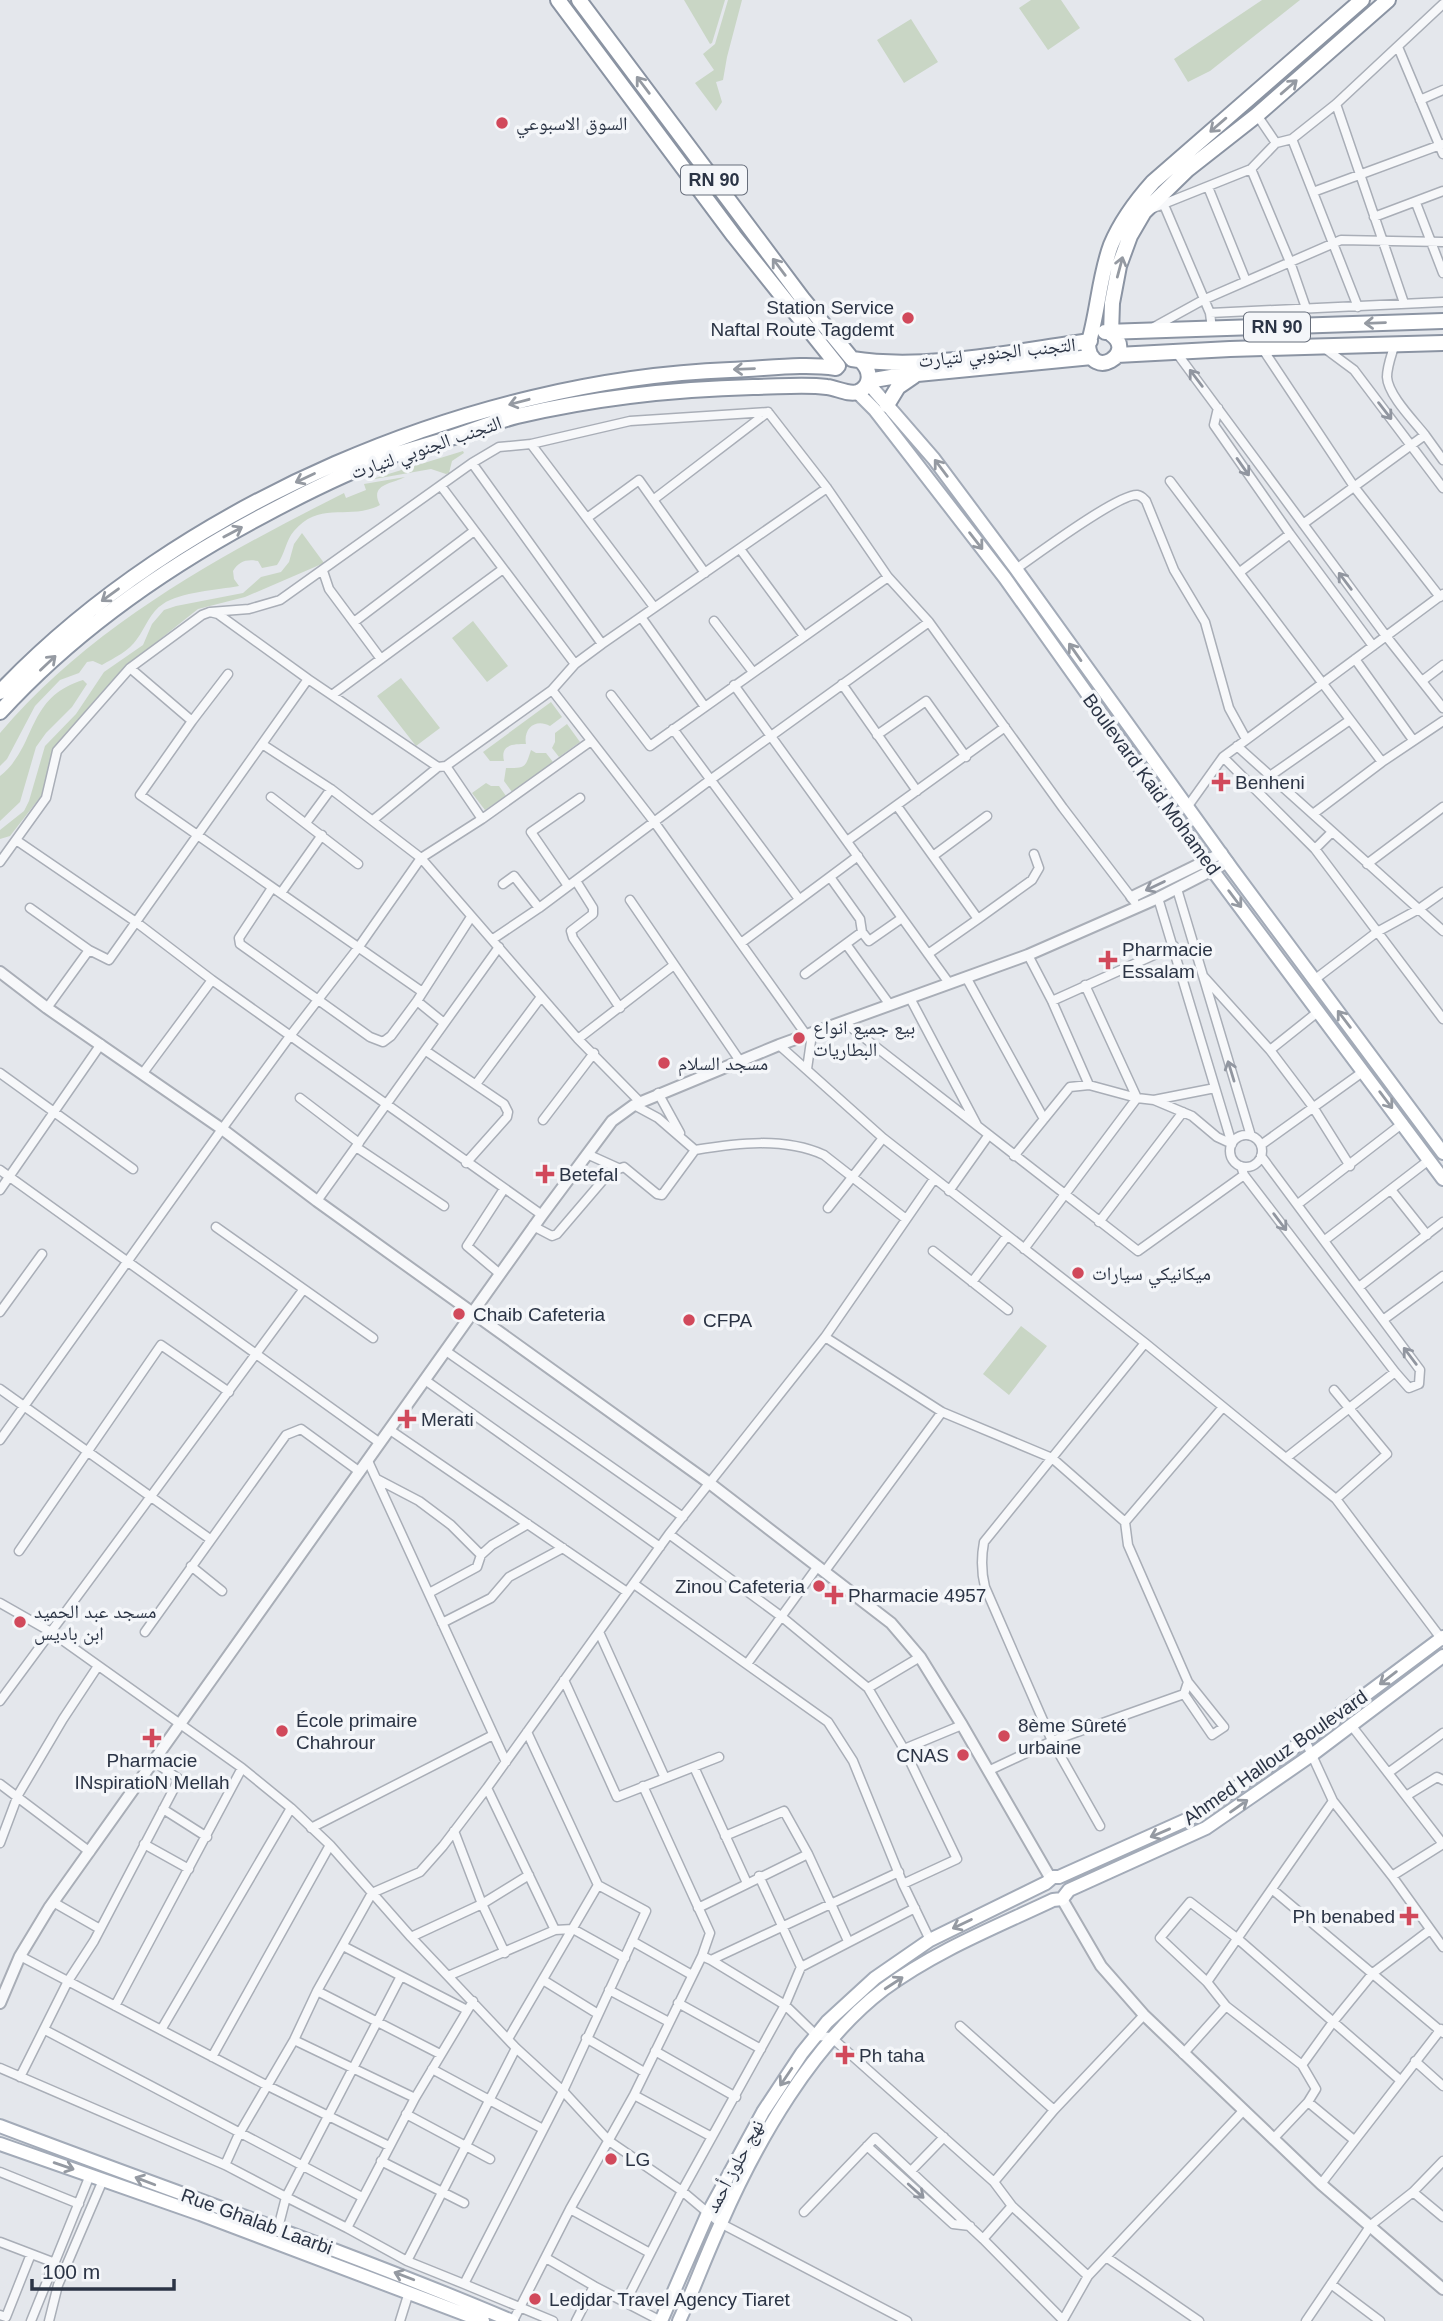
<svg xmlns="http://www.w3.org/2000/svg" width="1443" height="2321" font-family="Arial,'Noto Naskh Arabic',sans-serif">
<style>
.green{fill:#c9d6c5}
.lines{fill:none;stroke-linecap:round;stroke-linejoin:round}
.minor-casing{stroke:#a9aeb7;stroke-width:11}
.tertiary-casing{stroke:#a9aeb7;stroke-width:14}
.primary-casing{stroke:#a3abb8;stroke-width:16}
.trunk-casing{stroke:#8b94a3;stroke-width:18}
.minor{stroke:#f7f8fa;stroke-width:8}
.tertiary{stroke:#f7f8fa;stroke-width:10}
.primary{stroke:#fff;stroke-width:12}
.trunk{stroke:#fff;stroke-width:14}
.oneway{stroke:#959aa2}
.oneway2{stroke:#9196a0}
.poi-dot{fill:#d1495b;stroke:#f4f6f9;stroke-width:2.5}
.labels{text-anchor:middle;stroke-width:7;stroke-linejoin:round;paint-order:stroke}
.shield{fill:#f4f6f9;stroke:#676e7b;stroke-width:2}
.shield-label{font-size:18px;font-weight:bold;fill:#2b3445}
.poi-label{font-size:19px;fill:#2b3445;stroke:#f4f6f9;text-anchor:start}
.street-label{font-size:19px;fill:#2b3445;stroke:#f4f6f9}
</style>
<rect width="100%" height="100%" fill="#e4e7ec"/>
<path class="green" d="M684,0H725L712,43L710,44Z
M728,0H742L727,57L723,80L716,82L722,102L716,111L695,83L714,70L703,54L715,44Z
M1031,0H1061L1080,28L1048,50L1019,8Z
M1262,0H1300L1210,71L1188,82L1174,59Z
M911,19L938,62L904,83L877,40Z
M463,451L464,453L452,461L449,473L446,474L431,469L369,480Z
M405,477C392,484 369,484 380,505C350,521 320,500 294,531C286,540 285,554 277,565L262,568L258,561C247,559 239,561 233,571L234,579L239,586C218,590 180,592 163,604C150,612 146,627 137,639C129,651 114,658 102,665L93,661L87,662L79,673L60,680L35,706L7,759L0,766V733C92,625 219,556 344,493L346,498L366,490L364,484Z
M302,533L324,563L245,597L198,609L124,668L54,748L45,791L10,836L0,839V830L24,811L29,801L45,746L76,714L104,672L143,645L152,624L164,610L176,606L243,593L261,577L281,572L289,562L294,544Z
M473,621L508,666L487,682L452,638Z
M401,678L440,728L416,746L377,696Z
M83,680L87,684L72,707L46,733L36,747L20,802L0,821V776C38,746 25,698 83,680Z
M551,702L562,717L550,726C536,718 523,728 526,744C514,744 500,744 504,761H490L483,752Z
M567,724L580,742L559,757L552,748L555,742V733Z
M531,750L536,753H546L553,762L512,792L504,781L506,768C525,768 525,769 531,750Z
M486,783L491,786H499L506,796L485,810L472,793Z
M1021,1326L1047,1346L1009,1395L983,1374Z"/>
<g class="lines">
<defs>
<path id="minor" d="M1398,47L1443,154
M1420,100L1443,90
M1336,104L1404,303
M1257,115L1276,143L1292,139L1336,104L1443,4
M1292,139L1358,307
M1251,169L1290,262L1306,308
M1208,187L1246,281
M1313,192L1443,144
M1416,203L1443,273
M1164,205L1210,313L1212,329
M1151,209L1251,169L1276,143
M1374,217L1443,191
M1210,313L1443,302
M1154,327L1203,300L1341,240L1443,242
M1395,343C1392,354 1387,366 1387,377C1388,395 1414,421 1425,435
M1323,347L1354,370L1443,488
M1262,348L1355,488L1440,597
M1176,352L1386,636L1443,708
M1218,408L1214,425L1290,534L1373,646
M531,444L654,607
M472,463L602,644
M1170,481L1382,762
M441,486L575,664
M653,500L768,412L827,488L888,577L929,622L1063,808L1134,901
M587,518L639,480L705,573
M1303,524L1425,435L1443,460
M740,549L804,636
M1016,569C1036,555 1118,494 1137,495C1142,496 1143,498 1146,501L1174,570L1205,622L1229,708L1246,739
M323,571L329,589L381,659
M1240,572L1290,534
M210,612L249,609L280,600L472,463L499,447L531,444L630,421L768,412
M641,617L705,707
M714,621L753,672
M354,622L474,531
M1355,659L1413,740
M130,668L192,721L140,795L421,991
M1422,681L1443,665
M842,684L917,791
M734,685L949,983
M552,690L655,823L807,1036
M332,695L503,569
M611,695L650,746L888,577
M192,721L228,674
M673,729L799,899
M877,735L926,701L966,757
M262,744L331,789L421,858L578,1039L640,1102
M1237,746L1443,931
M1223,757L1315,849L1443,1019
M446,766L482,819
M1270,776L1350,720
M271,797L358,864
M897,806L978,919L928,954
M1188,806L1223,757L1443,594
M1313,814L1382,762L1443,721
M373,820L438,767L446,766L552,690L575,664L602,644L827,488
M306,823L331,789
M16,840L136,922L212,980L542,1215
M847,841L1005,727
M1315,849L1332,832
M933,856L987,816
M0,862L46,798L57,751L130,668L202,615L210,612L218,614L308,679
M1367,864L1443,807
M830,877L860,919L862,932
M576,881L593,908V914L571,931L573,938L620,1008
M503,884L514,876L539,908
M568,886L531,832L580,798
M272,888L239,938L240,944L370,1037L383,1042L391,1036L417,1001L471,917
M1177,889L1251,1136
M281,893L322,835
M1158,898L1232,1144
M630,900L740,1061
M30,908L89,950L109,960L308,679L438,767
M978,919L1032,880L1039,868L1034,854
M493,939L539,908L710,780L929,622
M741,943L858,856
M846,944L890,1005
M1028,955L1052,1001L1089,1085
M805,974L862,932L869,941L902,918
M966,977L1044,1119
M1204,977L1270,1050L1313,1107L1350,1166
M1314,980L1377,932L1419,909L1443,892
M910,998L977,1125
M417,1001L444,1023
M1052,1001L1174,946
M47,1008L89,950
M844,1022L1138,1251L1244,1175
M578,1039L674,965
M779,1045L883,1138L1145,1343L1336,1499L1443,1641
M1270,1050L1319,1011
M426,1051L504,1104L508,1112L507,1117L466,1163
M807,1069L812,1034
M0,1073L133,1169
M143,1073L212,980
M476,1084L541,997
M658,1093L680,1133
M300,1098L359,1143
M1154,1100L1215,1088
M634,1105L658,1118L695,1150C737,1143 784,1137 824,1155L906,1219
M543,1120L594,1053
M1230 1151a16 16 0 1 1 32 0a16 16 0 1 1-32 0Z
M1261,1145L1364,1071
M356,1147L444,1206
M587,1154L618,1168
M1014,1156L1070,1087L1089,1085L1137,1098L1154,1100L1192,1116L1217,1137L1232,1144
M1241,1166L1244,1175L1395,1372L1409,1388L1419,1384L1420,1370L1261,1156
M0,1170L380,1443
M0,1190L101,1044
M949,1191L988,1136
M1392,1191L1427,1235
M317,1201L499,947
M1298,1204L1403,1123
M828,1208L883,1138
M1099,1222L1183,1112
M533,1226L552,1236L557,1234L610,1172L624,1167L657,1194L662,1195L695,1150
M216,1227L373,1338
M1325,1240L1429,1160
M1024,1249L1137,1098L1085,985
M933,1251L1008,1310
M500,1274L467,1246L504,1189
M972,1282L1007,1236
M1359,1287L1443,1222
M0,1312L42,1254
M1383,1320L1443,1276
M825,1337L942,1412L1052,1458L1125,1522L1128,1545L1188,1682L1224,1727L1212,1735L1184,1694L1188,1682
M446,1351L683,1517
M425,1380L660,1547
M0,1389L210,1539
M1334,1390L1387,1454L1336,1499
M390,1430L627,1592
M0,1440L222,1129L290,1036L358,948L421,858L482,819L591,741
M1286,1458L1395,1372
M368,1461L506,1762
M377,1479L419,1501L451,1525L481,1555
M1125,1522L1223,1407
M669,1534L782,1617L868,1688L904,1749L957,1859L903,1884
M19,1551L161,1345L229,1392
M191,1566L222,1591
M825,1571L942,1412
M634,1584L828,1722L853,1761L903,1884L930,1940
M429,1593L477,1567L481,1555L492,1545L528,1524
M0,1603L51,1632L242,1768L291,1808L330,1845L411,1937L516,2048L563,2091L609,2141L682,2191L720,2223L907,2321
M442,1623L491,1598L509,1577L563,1548
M145,1632L286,1435L301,1429L360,1472
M599,1632L665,1778
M747,1664L818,1566
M564,1680L617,1797L719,1757
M868,1688L920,1657
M0,1701L303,1290
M1351,1725L1443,1844L1392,1876
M1305,1740L1333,1801L1392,1876L1443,1947
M904,1749L962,1725
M694,1767L747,1883
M990,1770L1052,1741L985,1587C981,1571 981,1558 984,1542L1145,1343
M1388,1773L1443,1733
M0,1784L90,1852
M643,1786L710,1933L702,1956L711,1960L785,2005L817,2036L831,2037L994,2182L1012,2206L1088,2276
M487,1788L555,1930L573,1929L625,1958
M1406,1796L1437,1777L1443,1780
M163,1809L207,1837
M1100,1826L1052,1741L1184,1694
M311,1828L493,1735
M454,1831L482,1904L505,1953
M725,1836L784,1811L808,1854L848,1941
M0,1843L18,1795L63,1719L98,1666
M144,1844L189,1869
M759,1876L801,1967
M1273,1890L1443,2033
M53,1902L100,1929
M698,1908L808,1854
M411,1937L482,1904L529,1875
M632,1941L692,1975
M343,1946L467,2010
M20,1956L268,2086L389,2146
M711,1960L899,1872
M401,1976L286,2197L347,2228L415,2098L473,2001
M448,1976L555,1930
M543,1980L598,2014
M1207,1982L1333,1801
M609,1990L669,2022
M317,1991L440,2054
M678,2003L761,2049
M115,2006L242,1768
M960,2026L1054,2110
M45,2030L362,2197
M161,2030L291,1808
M586,2038L644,2072
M508,2039L598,1885L527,1732
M294,2040L415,2098
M655,2051L736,2097
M1183,2054L1226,2006
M212,2057L330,1845
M1415,2061L1443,2086
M1302,2065L1333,2022L1373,1973L1430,1930
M0,2068L225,2165L286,2197L277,2232
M432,2069L543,2129
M20,2077L68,1981L94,1941L179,1779L153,1761
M634,2095L712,2137
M1308,2102L1354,2140
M406,2114L490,2159
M1273,2139L1308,2102L1316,2089L1302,2065L1226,2006L1207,1982L1160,1938L1190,1902L1238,1939L1400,2080
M867,2146L953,2224L970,2226
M381,2161L464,2203
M225,2165L239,2134L294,2040L317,1991L372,1893L420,1872L443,1846L487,1788L669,1534L825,1337L934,1179
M911,2171L944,2137
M0,2172L79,2204
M994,2182L1054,2110L1144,2015
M1321,2184L1441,2029
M1413,2192L1443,2217
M570,2209L650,2253
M804,2212L875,2138L983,2239L1063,2320L1088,2276L1243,2111
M347,2228L407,2261L516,2048
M983,2239L1012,2206
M0,2242L55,2263
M1106,2257L1199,2321
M546,2258L594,2286L661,2321
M407,2261L464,2284L563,2091L646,1911L598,1885
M464,2284L553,2321
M1331,2284L1380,2321
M625,2303L682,2191L785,2005L801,1967L915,1908
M0,2315L6,2317L31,2254
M31,2321L90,2175
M49,2321L58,2285L103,2180
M400,2321L409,2292
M513,2321L570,2209L634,2095L702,1956
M576,2321L594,2286
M1306,2321L1371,2225L1413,2192L1443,2161"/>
<path id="tertiary" d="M1132,897L1222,853
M0,972L47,1008L222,1129L317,1201L708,1482L891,1623L920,1657L962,1725L1051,1879
M1062,1899L1101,1966L1144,2015L1321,2184L1443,2289
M0,2003L20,1956L49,1908L542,1215L612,1121L634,1105L779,1045L1028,955L1158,898L1228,862"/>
<path id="primary" d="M868,383L934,459L1016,569L1232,869L1443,1153
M857,392L875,410L1005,578L1213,871L1443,1179
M1069,1890L1206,1828L1313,1754L1443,1656
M0,2126C171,2191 344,2250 512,2321
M0,2144L200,2214L483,2321
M661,2321L708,2213L763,2112L802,2053L827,2022L875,1978L930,1940L1046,1883L1053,1877H1059L1195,1816L1305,1740L1443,1637
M679,2321C694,2289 706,2255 721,2223C757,2141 812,2044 884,1989C935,1951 996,1927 1053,1900L1062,1899L1069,1890"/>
<path id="trunk" d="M558,0L734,236L838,366
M579,0L802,298L852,359C925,371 1016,351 1090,341
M1362,0L1153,182C1136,201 1121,221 1111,245C1099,277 1098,313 1088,345C1091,382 1138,353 1111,334L1112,303L1119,266L1130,236L1144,212L1187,170L1257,115L1388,0
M1105,332L1443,321
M1117,355L1230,349L1443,343
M868,381L897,376L1092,357
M887,405L898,387L914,376
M0,692C180,503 471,380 730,370C765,369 802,363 836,368
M0,712C75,630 164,568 262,516C303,494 346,472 391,456C409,450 428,445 447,439C470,432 493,422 517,416C594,398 674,389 753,387C777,387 803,384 827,387C837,388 848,395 858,392C872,386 871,371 862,362"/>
</defs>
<use href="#minor" class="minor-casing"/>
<use href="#tertiary" class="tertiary-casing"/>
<use href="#primary" class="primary-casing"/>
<use href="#trunk" class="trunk-casing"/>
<use href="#minor" class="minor"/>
<use href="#tertiary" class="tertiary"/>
<use href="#primary" class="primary"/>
<use href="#trunk" class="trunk"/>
</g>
<defs><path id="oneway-shaft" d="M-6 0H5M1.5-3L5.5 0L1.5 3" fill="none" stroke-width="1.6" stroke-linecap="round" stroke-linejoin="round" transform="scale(1.75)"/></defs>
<g class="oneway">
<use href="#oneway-shaft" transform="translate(643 85) rotate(-127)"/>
<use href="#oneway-shaft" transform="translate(1289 87) rotate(-41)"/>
<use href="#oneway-shaft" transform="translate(1218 125) rotate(139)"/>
<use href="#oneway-shaft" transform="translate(779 267) rotate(-127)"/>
<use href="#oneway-shaft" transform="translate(1120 267) rotate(-75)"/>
<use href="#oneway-shaft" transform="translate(1375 323) rotate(178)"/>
<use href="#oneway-shaft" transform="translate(744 369) rotate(178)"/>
<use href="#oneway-shaft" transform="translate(519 402) rotate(165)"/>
<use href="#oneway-shaft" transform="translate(941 468) rotate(-127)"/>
<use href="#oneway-shaft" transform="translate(305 478) rotate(155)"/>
<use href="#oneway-shaft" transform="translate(233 532) rotate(-28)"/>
<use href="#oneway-shaft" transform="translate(976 541) rotate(52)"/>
<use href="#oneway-shaft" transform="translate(110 595) rotate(144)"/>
<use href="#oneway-shaft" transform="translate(1075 652) rotate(-125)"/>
<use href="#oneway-shaft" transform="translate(48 663) rotate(-43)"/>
<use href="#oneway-shaft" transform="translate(1235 899) rotate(53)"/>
<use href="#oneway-shaft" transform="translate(1344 1019) rotate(-127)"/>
<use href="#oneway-shaft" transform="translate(1386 1100) rotate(53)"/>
<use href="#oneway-shaft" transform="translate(1388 1678) rotate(143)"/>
<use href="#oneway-shaft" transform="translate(1239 1806) rotate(-35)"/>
<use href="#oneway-shaft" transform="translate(1160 1833) rotate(157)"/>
<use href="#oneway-shaft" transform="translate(962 1924) rotate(154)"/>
<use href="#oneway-shaft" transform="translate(894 1983) rotate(-33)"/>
<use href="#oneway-shaft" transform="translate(786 2077) rotate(124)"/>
<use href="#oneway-shaft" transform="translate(64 2166) rotate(19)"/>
<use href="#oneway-shaft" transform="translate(145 2181) rotate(-159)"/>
<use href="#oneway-shaft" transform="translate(404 2276) rotate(-159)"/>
</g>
<g class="oneway2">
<use href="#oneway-shaft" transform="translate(1196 378) rotate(-127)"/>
<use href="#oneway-shaft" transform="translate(1385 411) rotate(52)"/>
<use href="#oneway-shaft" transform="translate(1243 467) rotate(55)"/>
<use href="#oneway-shaft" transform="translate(1345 581) rotate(-127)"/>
<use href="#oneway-shaft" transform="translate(1155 886) rotate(154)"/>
<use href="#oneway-shaft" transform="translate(1231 1071) rotate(-107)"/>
<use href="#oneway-shaft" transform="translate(1280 1222) rotate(53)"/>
<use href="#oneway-shaft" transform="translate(1410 1356) rotate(-127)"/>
<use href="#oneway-shaft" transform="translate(916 2191) rotate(42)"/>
</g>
<g class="poi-dot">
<circle cx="502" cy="123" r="7"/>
<circle cx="908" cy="318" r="7"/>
<path d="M1217.5 771.5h7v7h7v7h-7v7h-7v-7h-7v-7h7z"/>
<path d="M1104.5 949.5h7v7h7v7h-7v7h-7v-7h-7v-7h7z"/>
<circle cx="799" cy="1038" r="7"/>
<circle cx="664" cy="1063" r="7"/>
<path d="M541.5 1163.5h7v7h7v7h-7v7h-7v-7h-7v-7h7z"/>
<circle cx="1078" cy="1273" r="7"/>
<circle cx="459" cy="1314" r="7"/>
<circle cx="689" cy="1320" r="7"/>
<path d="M403.5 1408.5h7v7h7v7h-7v7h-7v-7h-7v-7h7z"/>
<circle cx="819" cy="1586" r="7"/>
<path d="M830.5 1584.5h7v7h7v7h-7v7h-7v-7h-7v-7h7z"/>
<circle cx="20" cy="1622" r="7"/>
<circle cx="282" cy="1731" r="7"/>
<circle cx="1004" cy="1736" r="7"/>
<path d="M148.5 1727.5h7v7h7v7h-7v7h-7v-7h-7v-7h7z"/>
<circle cx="963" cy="1755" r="7"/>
<path d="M1405.5 1905.5h7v7h7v7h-7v7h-7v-7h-7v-7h7z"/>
<path d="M841.5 2044.5h7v7h7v7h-7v7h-7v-7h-7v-7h7z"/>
<circle cx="611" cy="2159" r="7"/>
<circle cx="535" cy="2299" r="7"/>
</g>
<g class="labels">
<g class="shield">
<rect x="681" y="165.5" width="66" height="29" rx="5"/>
<rect x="1244" y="312.5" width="66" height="29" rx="5"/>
</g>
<g class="shield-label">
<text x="714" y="186">RN 90</text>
<text x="1277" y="333">RN 90</text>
</g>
<g class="poi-label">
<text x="516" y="130">السوق الاسبوعي</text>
<text x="894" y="314" text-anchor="end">Station Service<tspan x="894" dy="22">Naftal Route Tagdemt</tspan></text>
<text x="1235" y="789">Benheni</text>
<text x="1122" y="956">Pharmacie<tspan x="1122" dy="22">Essalam</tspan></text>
<text x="813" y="1034">بيع جميع انواع<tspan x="813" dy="22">البطاريات</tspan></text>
<text x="678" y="1070">مسجد السلام</text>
<text x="559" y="1181">Betefal</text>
<text x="1092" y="1280">ميكانيكي سيارات</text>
<text x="473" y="1321">Chaib Cafeteria</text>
<text x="703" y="1327">CFPA</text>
<text x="421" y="1426">Merati</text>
<text x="805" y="1593" text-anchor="end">Zinou Cafeteria</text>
<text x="848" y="1602">Pharmacie 4957</text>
<text x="34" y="1618">مسجد عبد الحميد<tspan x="34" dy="22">ابن باديس</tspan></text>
<text x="296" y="1727">École primaire<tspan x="296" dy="22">Chahrour</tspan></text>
<text x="1018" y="1732">8ème Sûreté<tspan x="1018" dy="22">urbaine</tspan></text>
<text x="949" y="1762" text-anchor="end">CNAS</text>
<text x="152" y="1767" text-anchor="middle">Pharmacie<tspan x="152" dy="22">INspiratioN Mellah</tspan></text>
<text x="1395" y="1923" text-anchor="end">Ph benabed</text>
<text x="859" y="2062">Ph taha</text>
<text x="625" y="2166">LG</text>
<text x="549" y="2306">Ledjdar Travel Agency Tiaret</text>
</g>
<g class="street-label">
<text transform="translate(997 352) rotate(-6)" y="7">التجنب الجنوبي لتيارت</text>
<text transform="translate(426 447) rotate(-19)" y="7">التجنب الجنوبي لتيارت</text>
<text transform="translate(1152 784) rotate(54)" y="7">Boulevard Kaid Mohamed</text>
<text transform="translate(1275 1757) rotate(-35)" y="7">Ahmed Hallouz Boulevard</text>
<text transform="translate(734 2166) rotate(-62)" y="7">نهج حلوز أحمد</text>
<text transform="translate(257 2221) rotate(20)" y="7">Rue Ghalab Laarbi</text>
</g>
</g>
<path d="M32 2279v10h142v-10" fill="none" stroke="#2b3445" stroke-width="3.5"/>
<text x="42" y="2279" font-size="21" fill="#2b3445" stroke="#f4f6f9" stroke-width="5" paint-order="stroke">100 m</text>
</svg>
